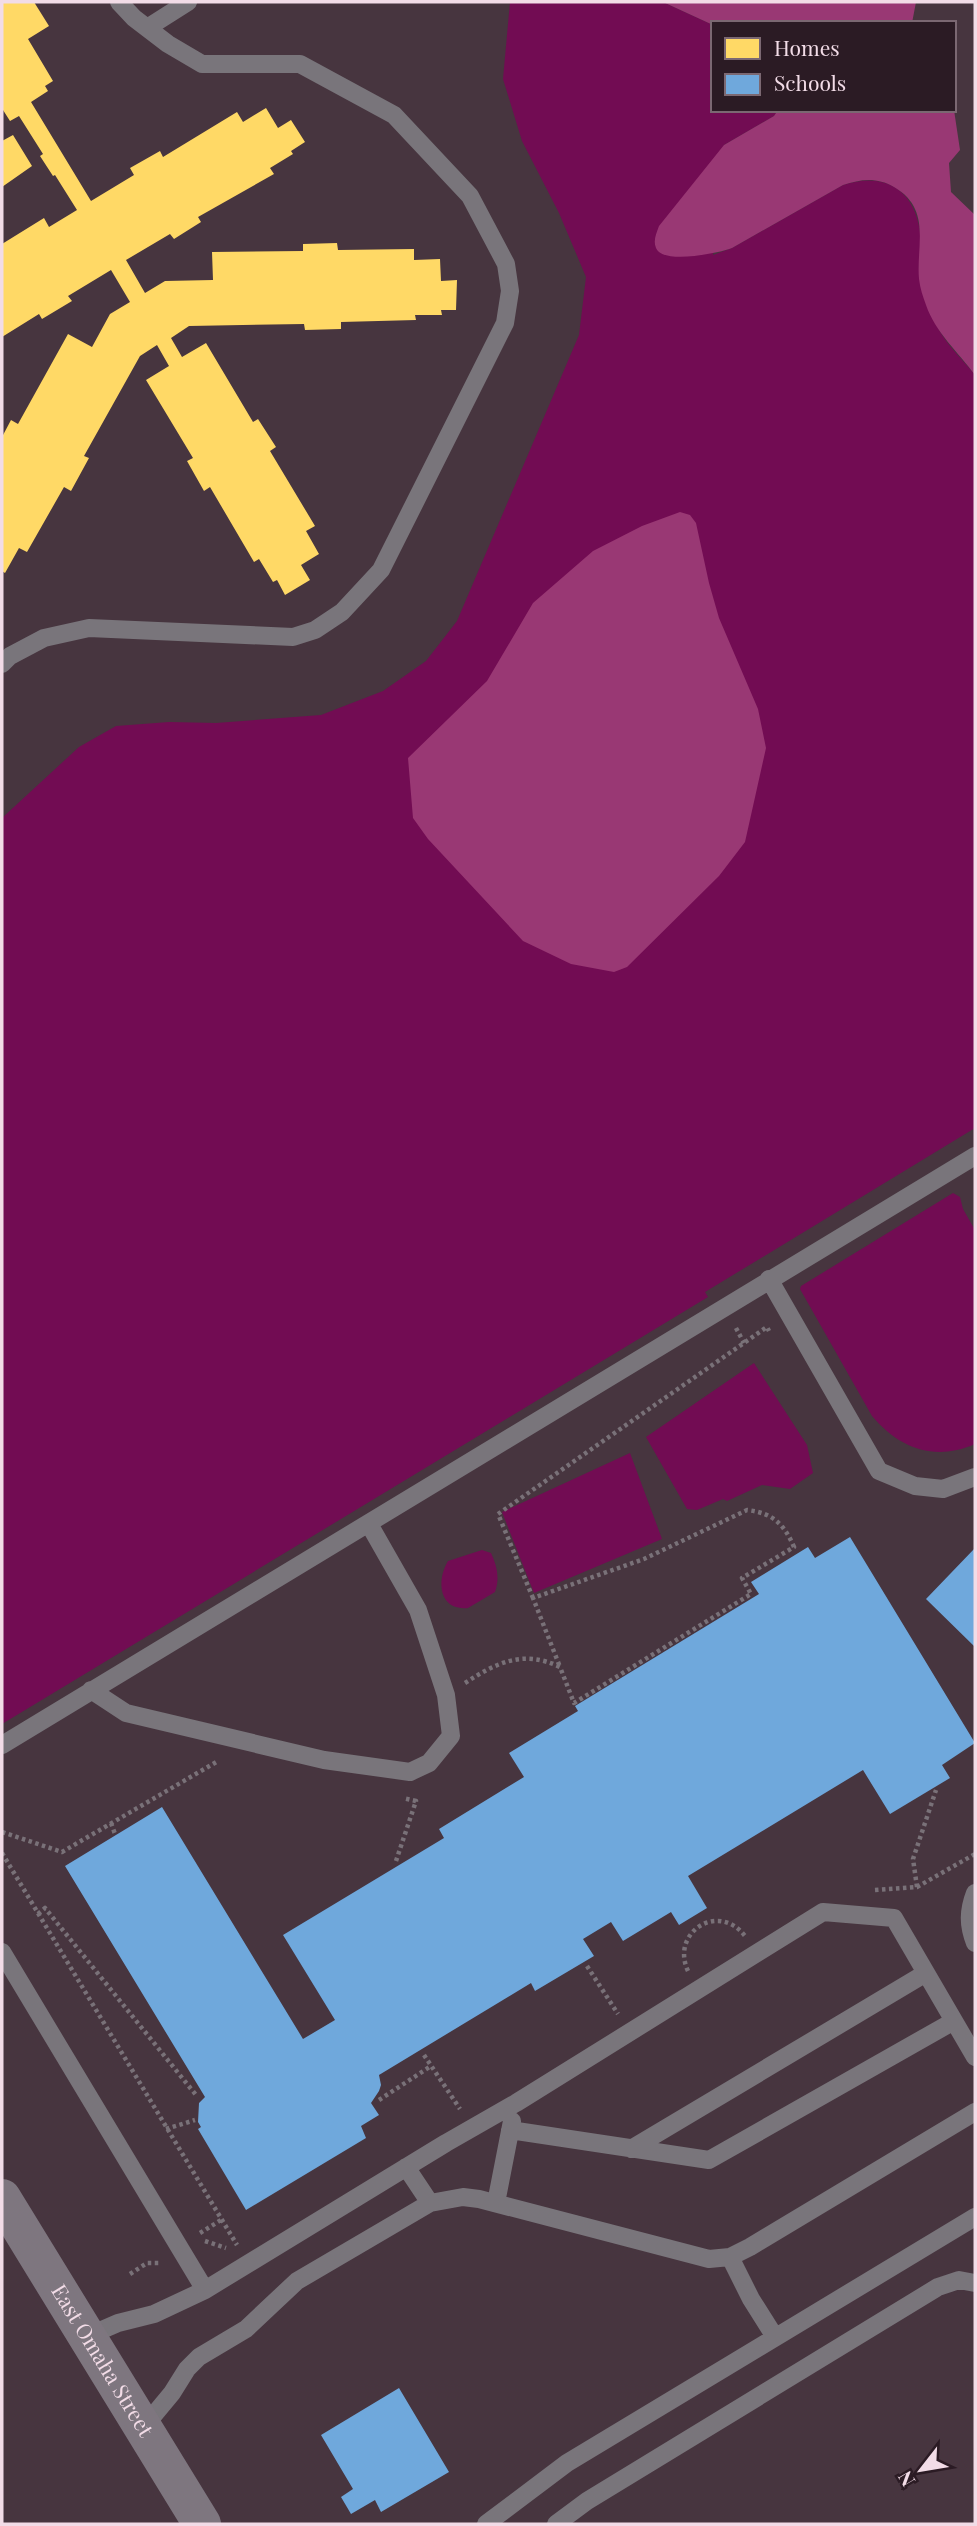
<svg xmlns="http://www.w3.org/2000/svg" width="977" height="2526" font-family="'Playfair Display',serif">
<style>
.green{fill:#720c53}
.forest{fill:#993874}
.homes{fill:#ffd966}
.schools{fill:#6fa8dc}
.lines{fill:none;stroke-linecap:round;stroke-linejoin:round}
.path{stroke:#797178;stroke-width:4.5;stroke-dasharray:3.5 3.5;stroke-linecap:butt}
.lane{stroke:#79757b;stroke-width:18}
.secondary{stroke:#7e767f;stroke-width:38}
.labels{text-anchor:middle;stroke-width:7;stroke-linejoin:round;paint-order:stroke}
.street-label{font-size:21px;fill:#f2dce7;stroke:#2b1b24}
</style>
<rect width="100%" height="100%" fill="#47353f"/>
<path class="green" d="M510,2H663L713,25V110H778L774,116L724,145L713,255L732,248L843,185C891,169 920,196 921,244C921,255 917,266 920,277C923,293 930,313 938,328C947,345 963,360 975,375V1128L705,1292L708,1297L2,1724V818L79,747L116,726L169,722L216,723L321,715L383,691L426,661L457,621L579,335L586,277L559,213L522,141L503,79Z
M953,1193L960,1197L963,1209L975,1230V1444C934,1462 899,1448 872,1416L800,1289L801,1286Z
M754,1363L807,1445L813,1473L790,1489L762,1485L727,1501L723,1499L697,1510L687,1509L646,1437Z
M630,1453L662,1539L534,1593L502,1512Z
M482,1550L491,1553C497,1566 500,1578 495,1592L468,1608C439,1611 436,1581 448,1561Z"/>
<path class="forest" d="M663,2H916L912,23H713V25Z
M778,110H954L960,150L949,163L951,192L975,215V375C959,353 935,332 926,305C923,297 920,288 919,279C916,245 932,209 894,187C877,177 861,179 843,185L732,248C719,253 663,265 656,248C653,241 656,234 659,226L724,145L774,116Z
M680,512L690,515L696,523L709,583L719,618L758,709L766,748L745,842L719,876L627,967L614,972L571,964L523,941L428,839L413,818L408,758L487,681L533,603L593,551L642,526Z"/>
<path class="homes" d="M2,2H34L49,26L28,39L53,81L45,86L48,91L31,102L91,201L134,175L130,168L160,151L163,157L237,112L243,122L266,108L278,128L291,120L305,142L291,151L293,154L270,168L274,174L198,217L201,222L174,239L170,234L126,260L145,293L165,281L213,280L212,252L303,251V244L337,243L338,250L414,249V260L440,259L441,281L457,280L456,310H441L442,315H415L416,320L341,322V329L305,330L304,324L189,326L171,338L182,357L206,343L253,422L258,419L276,447L270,451L315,526L306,531L319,554L301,565L310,580L285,595L277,580L273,582L259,559L254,562L210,487L204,491L187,461L193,458L146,380L169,366L157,345L140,356L84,456L89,458L71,491L64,487L27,552L19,548L5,573L2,571V437L11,420L18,424L68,334L92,347L110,314L130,302L111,270L68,296L72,301L42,319L39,314L2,337V244L44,218L49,227L77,210L55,175L53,176L40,156L43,154L19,116L10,121L3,110L2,111Z
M13,135L32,166L2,187V141Z"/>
<path class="schools" d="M850,1537L975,1743L942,1765L950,1778L890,1814L863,1770L688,1876L707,1908L679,1925L671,1912L623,1941L611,1922L583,1939L594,1956L535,1991L531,1983L379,2075L381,2085L379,2091L371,2103L379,2115L361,2126L366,2138L246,2210L198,2129L201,2127L198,2122L199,2103L205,2097L65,1866L162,1807L303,2039L335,2020L283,1935L444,1838L439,1829L524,1777L509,1753L578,1711L575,1706L759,1594L751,1582L808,1547L815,1558Z
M975,1548V1647L926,1599Z
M399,2388L449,2472L381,2512L375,2500L351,2514L341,2497L353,2489L321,2435Z"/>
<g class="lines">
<path class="path" d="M736,1328L744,1343
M533,1598L498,1514L767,1327L769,1331
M465,1683C496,1663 523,1649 560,1667L574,1703L751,1594L742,1578L794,1547C784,1524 773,1513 747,1510L644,1559L533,1598L560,1667
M111,1823L115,1834
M2,1832L62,1852L218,1761
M2,1853L237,2245
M396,1861L416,1801L403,1798
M917,1887L913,1859L936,1790
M875,1890L917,1887L975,1854
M38,1914L45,1908L196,2095
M587,1966L618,2014
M688,1971C670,1933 718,1901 745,1936
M424,2055L460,2109
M379,2100L431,2066
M166,2129L195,2120
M200,2233L221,2220
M205,2241L226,2248
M130,2274L147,2263H160"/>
<path class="lane" d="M147,28L188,2
M2,664L10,656L44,638L89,628L293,637L315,630L342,612L381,570L505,323L510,291L506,264L470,196L394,115L300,64H202L168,44L134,18L119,2
M769,1279L879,1471L915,1486L943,1489L975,1477
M91,1690L126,1713L324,1760L410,1772L429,1763L451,1736L446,1695L418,1610L369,1524
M2,1745L975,1156
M975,1893C968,1911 968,1925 975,1943
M2,1952L205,2290
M510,2130L709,2160L954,2021
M631,2149L926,1973
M406,2167L430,2203
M496,2203L512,2121
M730,2257L751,2299L775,2337
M88,2336L118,2323L154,2314L205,2290L446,2143L516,2103L823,1912L894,1918L975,2057
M143,2428L172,2393L187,2369L199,2357L246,2329L297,2281L430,2203L463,2197L479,2199L709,2259L730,2257L750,2247L975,2112
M486,2524L567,2463L975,2217
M556,2524L587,2501L938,2287L959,2280L975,2283"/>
<path class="secondary" id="s1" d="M2,2198L202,2524"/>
</g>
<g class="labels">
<g class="street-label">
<text dy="7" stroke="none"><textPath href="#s1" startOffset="191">East Omaha Street</textPath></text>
</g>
</g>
<rect width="977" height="2526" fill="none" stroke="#f2dce7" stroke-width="7"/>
<rect x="711" y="21" width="245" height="91" fill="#2b1b24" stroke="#7b6872" stroke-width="2"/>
<rect x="725" y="38" width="35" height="21" fill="#ffd966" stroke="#7b6872" stroke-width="2"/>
<text x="774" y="56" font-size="21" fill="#f2dce7">Homes</text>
<rect x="725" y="74" width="35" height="21" fill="#6fa8dc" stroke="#7b6872" stroke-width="2"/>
<text x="774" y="91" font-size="21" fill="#f2dce7">Schools</text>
<g transform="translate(921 2470) rotate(239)" stroke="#2b1b24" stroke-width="5" paint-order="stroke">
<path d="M0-5L12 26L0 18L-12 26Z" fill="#f2dce7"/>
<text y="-10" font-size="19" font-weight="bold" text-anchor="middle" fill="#f2dce7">N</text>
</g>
</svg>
